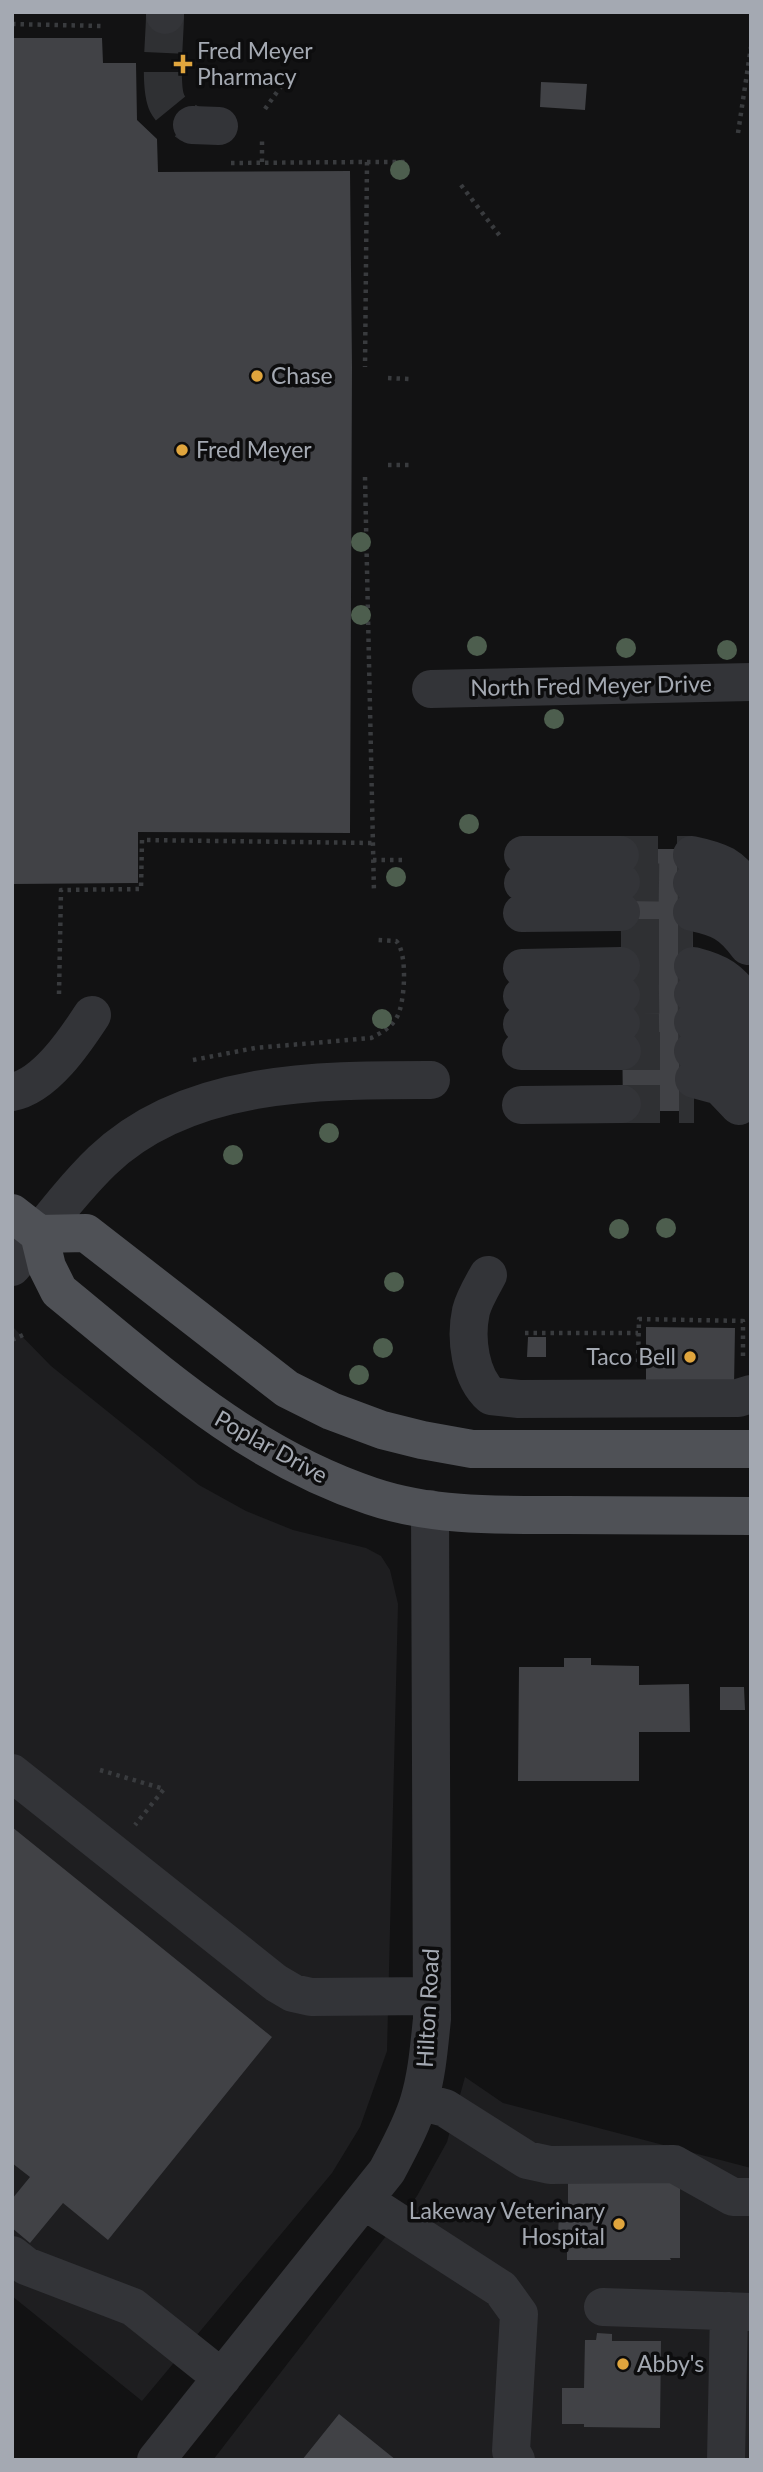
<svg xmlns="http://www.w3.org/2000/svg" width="763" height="2472" font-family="Lato,sans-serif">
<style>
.built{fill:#1e1e20}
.building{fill:#414246}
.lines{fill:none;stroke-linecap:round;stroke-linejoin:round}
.minor-tunnel{stroke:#2f3033;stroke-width:38;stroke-dasharray:38 19;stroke-linecap:butt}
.path{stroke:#393b3e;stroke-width:4.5;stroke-dasharray:3.5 5;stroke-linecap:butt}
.minor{stroke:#333438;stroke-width:38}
.major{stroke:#4f5156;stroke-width:38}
.tree{fill:#4d5e4e}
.poi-dot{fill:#e0a53d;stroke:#0d0d0e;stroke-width:2.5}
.labels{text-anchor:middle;stroke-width:7;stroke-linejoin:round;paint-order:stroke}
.poi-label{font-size:23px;fill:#a4a9b2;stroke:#0d0d0e;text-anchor:start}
.street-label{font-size:23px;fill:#a4a9b2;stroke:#0d0d0e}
</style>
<rect width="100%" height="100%" fill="#121213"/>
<path class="built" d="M12,1326L51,1366L199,1485L246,1511L293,1530L366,1548L381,1556L390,1570L398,1604L387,2051L360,2127L332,2173L142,2401L12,2296Z
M465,2077L503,2103L751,2168V2460H213L417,2196L447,2142Z"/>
<path class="building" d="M12,38H102L103,63H136L137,120L157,139L158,172L350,171L352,367L350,833L138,832V883L12,884Z
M541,82L587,84L585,110L540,107Z
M620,849H692L694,1111H623Z
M646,1327L735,1328L734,1387H646Z
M528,1337H546V1357H527Z
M564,1658H591V1665L639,1666V1685L689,1684L690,1732H639V1781H518L519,1667H564Z
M720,1687H744L745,1710H720Z
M12,1827L272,2037L108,2240L63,2203L30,2243L12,2228V2199L30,2177L12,2163Z
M568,2179H680V2258H670L671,2260H567V2236H558L559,2212H568Z
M597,2333L612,2334V2341H661L660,2428L584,2427V2424H562V2388H584L585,2340H596Z
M339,2414L396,2460H302Z"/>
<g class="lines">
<path class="minor-tunnel" d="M165,15C165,36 159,86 167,103C172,113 183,119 192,125
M620,855H692
M621,882L692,883
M621,938H692
M621,966H693
M621,995L693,994
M621,1023L693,1022
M622,1051H693
M622,1104H694"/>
<path class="path" d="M110,14V12
M12,24L102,26
M265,109L282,85
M738,133L751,47
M262,162V138
M367,162H409
M231,163L367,162L365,367
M461,185L500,236
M388,378L410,379
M388,465H409
M365,477L374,893
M373,860H407
M59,994L61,890L141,889L142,840L372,843
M193,1060L255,1048L371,1038C381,1033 391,1028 397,1017C405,1003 408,952 396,941L378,940
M525,1333H638
M12,1340L23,1335
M638,1362L639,1319L743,1321V1357
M100,1770L164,1789L135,1825"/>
<path class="minor" d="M165,15V12
M192,125L219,126
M431,689L751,682
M523,855H620
M692,855C721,861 730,865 748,889
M523,883L621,882
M692,883C720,888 731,892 748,916
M692,912C720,918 731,923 748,946
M522,913L621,912
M693,966C720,973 729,979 746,1001
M522,968L621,966
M693,994C721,1001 730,1005 746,1030
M522,996L621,995
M693,1022C721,1030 730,1034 746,1057
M522,1024L621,1023
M521,1051H622
M693,1051C721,1058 729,1063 746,1086
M694,1079L720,1086L739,1106
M12,1092C45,1086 75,1041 92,1015
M521,1105L622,1104
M12,1267C41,1232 69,1193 102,1161C187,1079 321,1080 431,1080
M488,1275C482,1286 474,1299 471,1311C465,1339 470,1377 491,1396L519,1399L738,1398L751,1394
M12,1773L276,1983L293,1993L311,1997L432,1996
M419,2101L445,2108L527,2160L550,2165L674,2164L733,2197H751
M365,2201L501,2289L519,2314L511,2451L516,2460
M12,2255L26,2266L133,2307L222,2378
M603,2307L751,2312
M156,2460L387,2171C399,2148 412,2125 419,2101C427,2075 429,2047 432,2019L430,1509
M726,2460L729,2311"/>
<path class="major" d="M12,1213L39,1234L47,1267L59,1291C158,1372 248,1455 371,1496C433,1517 501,1515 565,1515C627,1515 689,1516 751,1516
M39,1234L86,1233L287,1389L331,1411L382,1430L422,1440L472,1449H751"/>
</g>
<g class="tree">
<circle cx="400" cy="170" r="10"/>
<circle cx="361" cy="542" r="10"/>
<circle cx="361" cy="615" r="10"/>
<circle cx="477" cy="646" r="10"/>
<circle cx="626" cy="648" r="10"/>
<circle cx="727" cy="650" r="10"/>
<circle cx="554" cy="719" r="10"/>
<circle cx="469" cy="824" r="10"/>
<circle cx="396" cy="877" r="10"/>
<circle cx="382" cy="1019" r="10"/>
<circle cx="329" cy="1133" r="10"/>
<circle cx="233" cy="1155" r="10"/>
<circle cx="666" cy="1228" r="10"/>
<circle cx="619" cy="1229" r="10"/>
<circle cx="394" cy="1282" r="10"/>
<circle cx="383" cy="1348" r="10"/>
<circle cx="359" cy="1375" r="10"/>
</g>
<g class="poi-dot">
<path d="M179.5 53.5h7v7h7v7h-7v7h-7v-7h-7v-7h7z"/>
<circle cx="257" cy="376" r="7"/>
<circle cx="182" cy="450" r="7"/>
<circle cx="690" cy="1357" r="7"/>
<circle cx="619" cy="2224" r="7"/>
<circle cx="623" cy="2364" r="7"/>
</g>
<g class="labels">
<g class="poi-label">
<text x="197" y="59">Fred Meyer<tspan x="197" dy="26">Pharmacy</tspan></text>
<text x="271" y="384">Chase</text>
<text x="196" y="458">Fred Meyer</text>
<text x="676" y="1365" text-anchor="end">Taco Bell</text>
<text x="605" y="2219" text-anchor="end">Lakeway Veterinary<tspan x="605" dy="26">Hospital</tspan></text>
<text x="637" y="2372">Abby's</text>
</g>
<g class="street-label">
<text transform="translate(591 686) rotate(-1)" y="8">North Fred Meyer Drive</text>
<text transform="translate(271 1447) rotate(29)" y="8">Poplar Drive</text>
<text transform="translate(428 2008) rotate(-87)" y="8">Hilton Road</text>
</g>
</g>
<rect width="763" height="2472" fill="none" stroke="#a4a9b2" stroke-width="28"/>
</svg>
